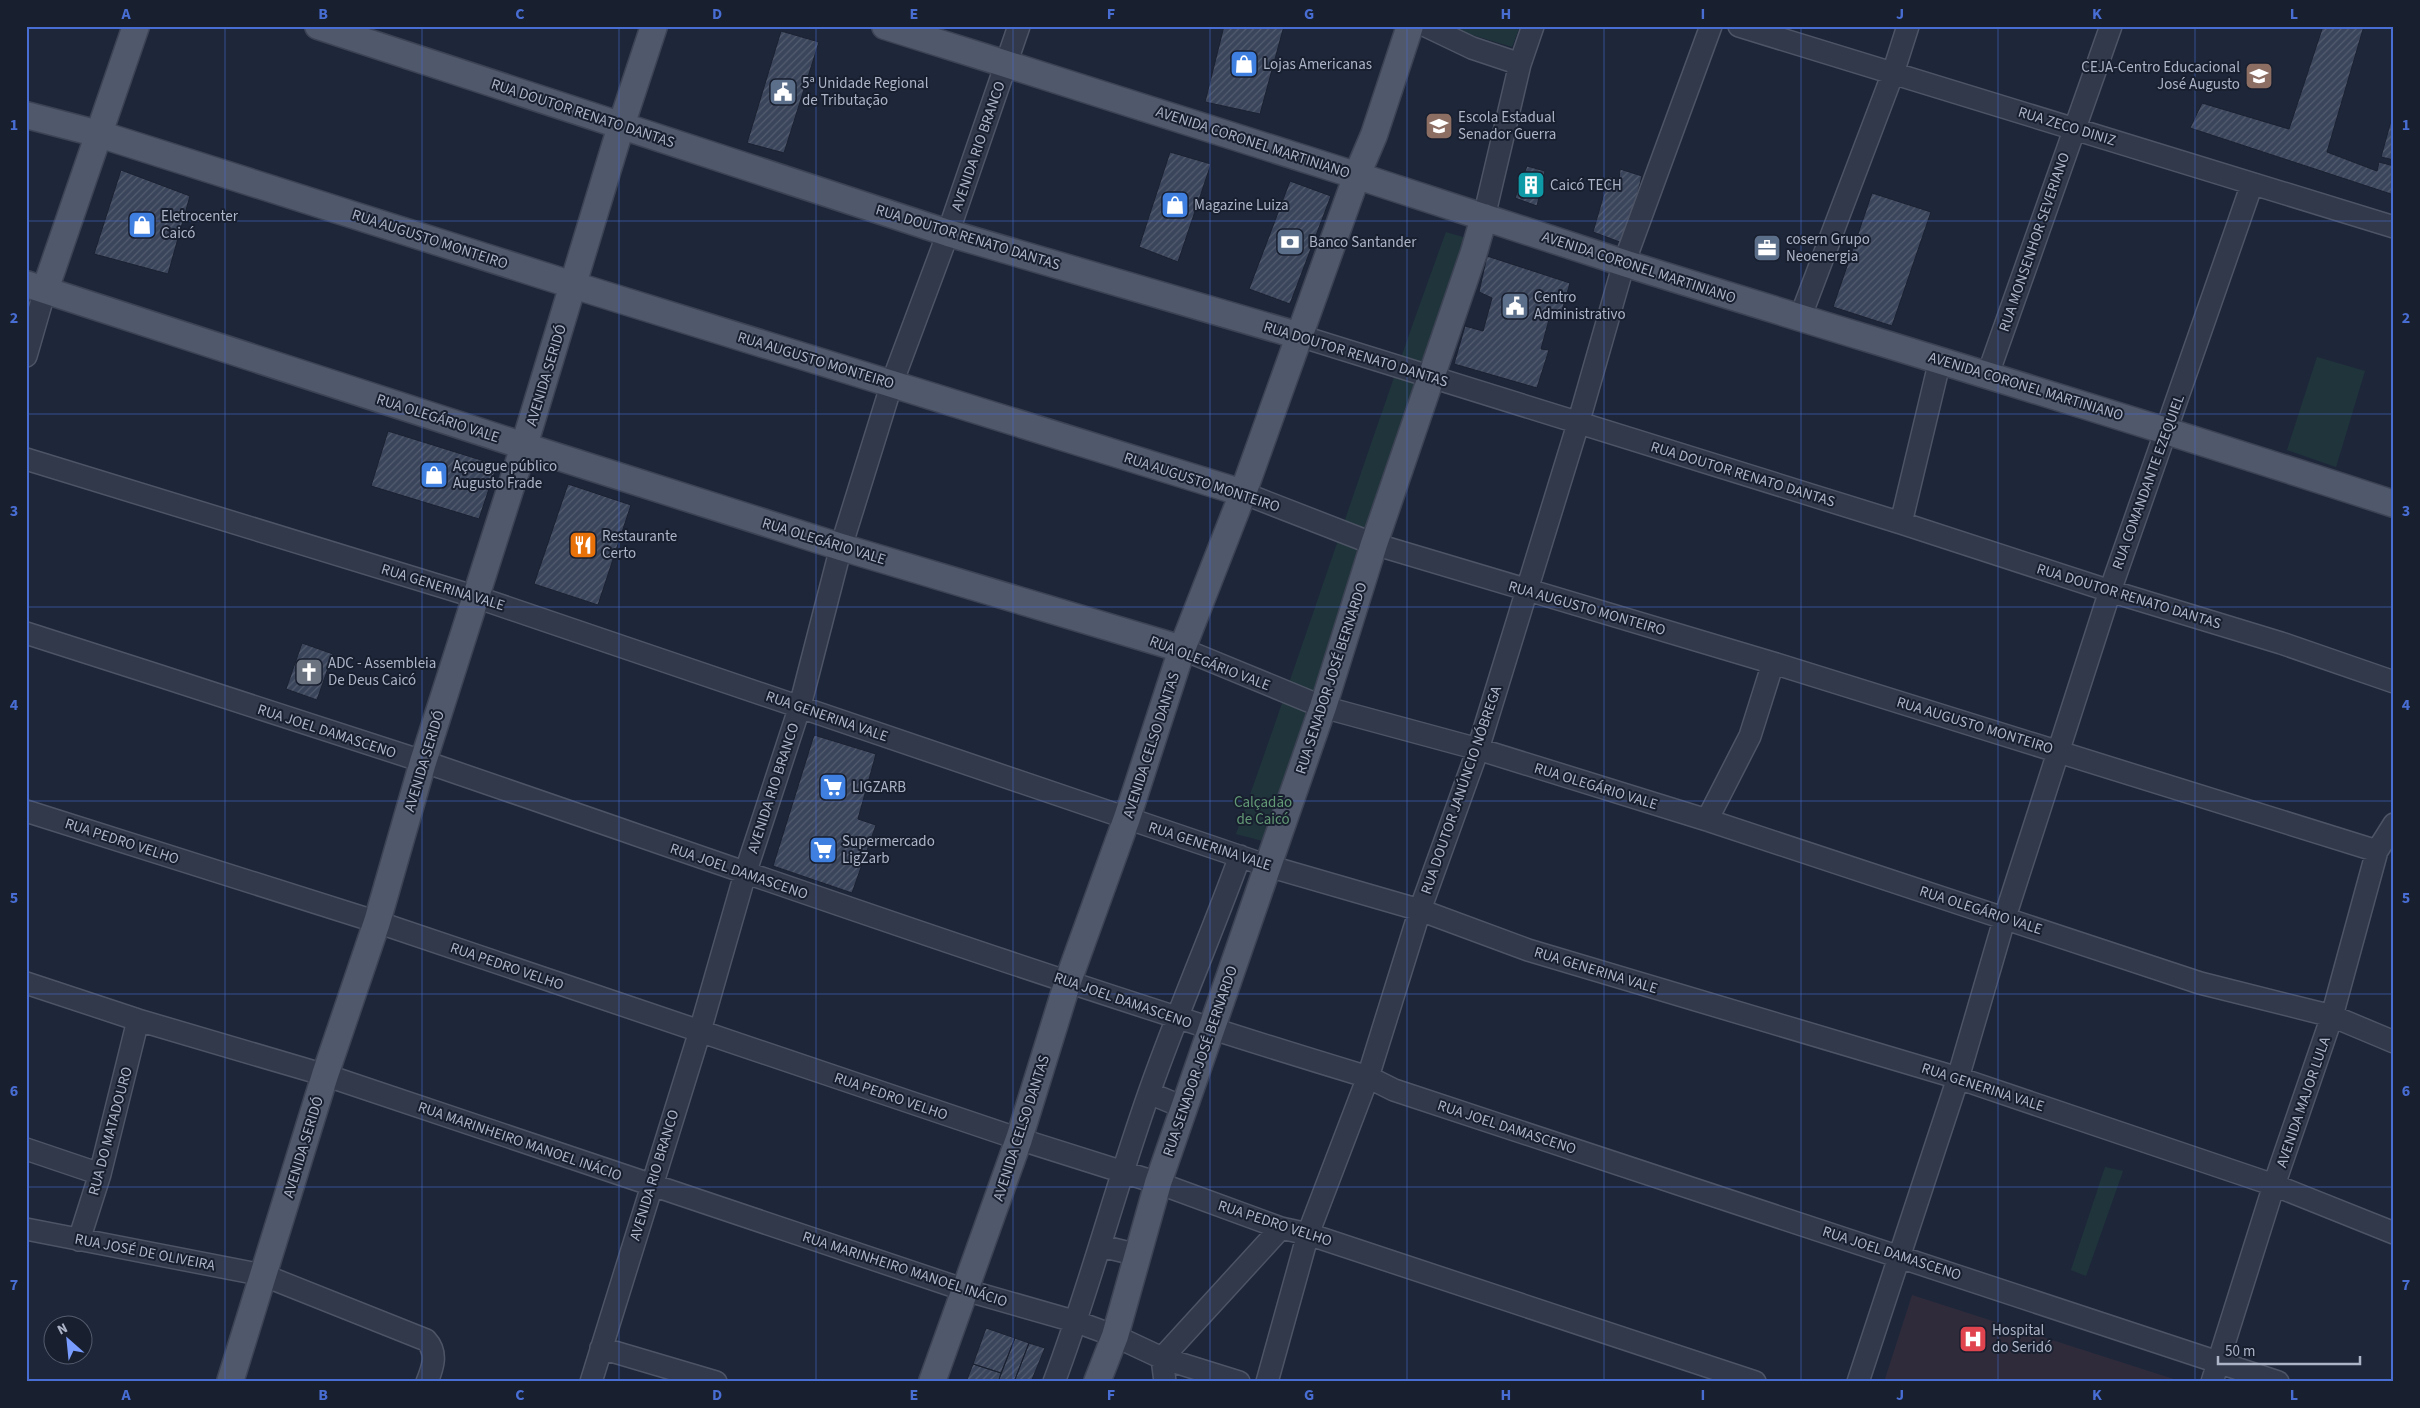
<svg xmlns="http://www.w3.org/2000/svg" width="2420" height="1408" font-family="'Source Sans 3',sans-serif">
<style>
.medical{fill:#2f2b3b}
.park{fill:#20353b}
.building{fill:url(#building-hatch);stroke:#1a2131}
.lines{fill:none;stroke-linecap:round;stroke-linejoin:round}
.minor-casing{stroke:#4d5465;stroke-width:24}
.major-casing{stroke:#3c4354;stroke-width:29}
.minor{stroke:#32394a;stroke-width:21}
.major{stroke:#50586b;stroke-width:26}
.grid{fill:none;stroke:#486dd3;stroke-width:1;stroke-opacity:0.55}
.labels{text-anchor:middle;stroke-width:4;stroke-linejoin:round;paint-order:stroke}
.poi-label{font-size:15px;fill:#acb4c7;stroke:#181f2f;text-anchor:start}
.street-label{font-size:15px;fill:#acb4c7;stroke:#181f2f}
.park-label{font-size:15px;fill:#629975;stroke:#181f2f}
.neatline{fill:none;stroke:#486dd3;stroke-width:2}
.grid-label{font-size:16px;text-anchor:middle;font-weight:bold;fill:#486dd3}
</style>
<defs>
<pattern id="building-hatch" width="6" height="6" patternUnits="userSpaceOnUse" patternTransform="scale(1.25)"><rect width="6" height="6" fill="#3a445a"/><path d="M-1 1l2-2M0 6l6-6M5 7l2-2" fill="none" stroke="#545d70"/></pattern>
</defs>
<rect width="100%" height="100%" fill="#1e273a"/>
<path class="medical" d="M1912,1295L2183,1382H1884Z"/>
<path class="park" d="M1443,26H1520L1512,47Z
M1446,232L1473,240L1270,843L1236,834C1308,634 1373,431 1446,232Z
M2317,357L2365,371L2336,467L2287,450Z
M2105,1167L2123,1171L2086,1276L2071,1270Z"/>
<path class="building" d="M1224,26H1284L1260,114L1205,102Z
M2323,26H2364L2327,152L2377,171L2379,162L2394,166V195L2190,128L2202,103L2289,129Z
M781,31L819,42L784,153L747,143Z
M2394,110V160L2381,157Z
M1170,152L1211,164L1178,262L1139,247Z
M1527,166L1545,171L1537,206L1515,198Z
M1620,169L1642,176L1625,244L1593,232L1609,176L1619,180Z
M121,170L190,196L168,274L94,254Z
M1290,181L1331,196L1290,304L1249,289Z
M1872,193L1931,212L1892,326L1833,307Z
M1487,256L1570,283L1560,318L1550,316L1541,349L1549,350L1537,388L1454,364L1465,326L1483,331L1492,298L1479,292Z
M388,431L497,465L479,519L371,486Z
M568,484L631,505L598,605L534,584Z
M302,643L333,654L317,700L286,689Z
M814,735L876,754L858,819L876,825L852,893L773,866Z
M986,1328L1015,1338L1001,1373L973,1364Z
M1015,1338L1029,1343L1014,1382H998Z
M1029,1343L1045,1348L1031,1382H1014Z
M973,1364L1001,1373L998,1382H966Z"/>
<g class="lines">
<defs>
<path id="minor" d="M1426,26L1472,48L1520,64
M1739,26L2394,227
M1484,217L1520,64L1533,26
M1800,318L1893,73L1908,26
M1300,336L1901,523L2110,591L2281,643L2394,682
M26,356L45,290
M1988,374L2111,26
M26,459L476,597L1268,866L1420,910L1528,950L1958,1078L2274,1185L2394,1233
M1243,493L1374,544L1773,663L2377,851
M1901,523L1940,360
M26,633C159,676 293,718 425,762C738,869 1050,981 1368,1077L1394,1090L2278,1382
M1182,649L1323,707L1478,749L1707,820L2200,983L2332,1016L2394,1042
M26,811L377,922L1019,1139L1158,1183L1281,1228L1308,1234L1755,1382
M1707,820L1750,736L1773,663
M26,983L138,1020L325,1075L965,1290L1077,1322L1115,1336L1162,1358L1239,1382
M1149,1093L1183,1107
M26,1149L100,1174
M26,1229L263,1275L426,1340C438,1353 433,1367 427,1382
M79,1240L100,1174L138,1020
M1101,1246L1138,1255
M601,1348L716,1382
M591,1382L700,1031L745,874L800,706L841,547L892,383L948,233L1019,26
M1054,1382C1090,1287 1115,1189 1149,1093C1177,1013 1211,936 1240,856
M1165,1382L1162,1358L1281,1228
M1267,1382L1308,1234L1368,1077L1420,910L1478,749L1578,424L1624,263L1711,26
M1858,1382L1958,1078L2005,917L2110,591L2252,184
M2212,1382L2274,1185L2332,1016L2377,851L2394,824"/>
<path id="major" d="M318,26L948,233L1300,336
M885,26C1042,75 1199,125 1355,175C1446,204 1536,235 1627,264C1883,344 2139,420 2394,504
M26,115L99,134L573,285L1243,493
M26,284L524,446L841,547L1182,649
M45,290L136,26
M230,1382L325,1075L377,922L423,762L524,446L621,126L654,26
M932,1382L1019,1139L1068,981L1127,818L1182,649L1243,493L1357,175L1374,135L1410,26
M1097,1382L1115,1336L1158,1183L1323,707L1374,544L1474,252L1484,217"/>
</defs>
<use href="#minor" class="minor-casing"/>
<use href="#major" class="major-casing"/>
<use href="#minor" class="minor"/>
<use href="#major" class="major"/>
</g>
<path class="grid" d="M225,26V1382M422,26V1382M619,26V1382M816,26V1382M1013,26V1382M1210,26V1382M1407,26V1382M1604,26V1382M1801,26V1382M1998,26V1382M2195,26V1382M26,221H2394M26,414H2394M26,607H2394M26,801H2394M26,994H2394M26,1187H2394"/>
<defs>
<symbol id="shop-square" viewBox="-11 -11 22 22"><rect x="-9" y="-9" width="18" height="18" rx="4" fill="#3f7fe0" stroke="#181f2f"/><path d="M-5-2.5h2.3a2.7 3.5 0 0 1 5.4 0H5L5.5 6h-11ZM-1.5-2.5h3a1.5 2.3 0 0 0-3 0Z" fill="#fff"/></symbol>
<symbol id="school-square" viewBox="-11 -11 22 22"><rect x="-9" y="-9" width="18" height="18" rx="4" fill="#8d6e63" stroke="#181f2f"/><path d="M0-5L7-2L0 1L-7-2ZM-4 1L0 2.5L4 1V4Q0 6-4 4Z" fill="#fff"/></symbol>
<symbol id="civic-square" viewBox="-11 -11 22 22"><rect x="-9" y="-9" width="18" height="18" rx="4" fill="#5c6f8a" stroke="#181f2f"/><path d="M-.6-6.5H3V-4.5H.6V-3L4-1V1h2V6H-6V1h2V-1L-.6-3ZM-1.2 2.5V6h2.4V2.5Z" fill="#fff"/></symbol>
<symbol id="building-square" viewBox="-11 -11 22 22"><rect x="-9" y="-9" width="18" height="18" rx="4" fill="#0f9aa8" stroke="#181f2f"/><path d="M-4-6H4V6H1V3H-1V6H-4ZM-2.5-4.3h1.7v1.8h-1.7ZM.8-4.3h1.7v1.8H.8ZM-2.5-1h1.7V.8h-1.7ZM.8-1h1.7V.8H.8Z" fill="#fff"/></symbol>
<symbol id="bank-square" viewBox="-11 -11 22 22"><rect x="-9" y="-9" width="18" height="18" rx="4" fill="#5c6f8a" stroke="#181f2f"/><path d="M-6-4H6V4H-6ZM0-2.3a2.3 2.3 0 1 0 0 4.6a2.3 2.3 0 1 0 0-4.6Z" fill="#fff"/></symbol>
<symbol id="office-square" viewBox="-11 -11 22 22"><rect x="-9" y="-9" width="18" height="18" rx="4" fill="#5c6f8a" stroke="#181f2f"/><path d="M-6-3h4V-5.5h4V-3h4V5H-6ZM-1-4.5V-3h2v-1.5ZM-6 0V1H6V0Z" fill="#fff"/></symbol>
<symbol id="restaurant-square" viewBox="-11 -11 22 22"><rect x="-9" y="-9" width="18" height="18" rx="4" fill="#e8710a" stroke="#181f2f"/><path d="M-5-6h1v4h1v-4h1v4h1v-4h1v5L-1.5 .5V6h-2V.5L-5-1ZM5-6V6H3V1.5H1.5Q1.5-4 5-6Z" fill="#fff"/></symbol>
<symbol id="church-square" viewBox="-11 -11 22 22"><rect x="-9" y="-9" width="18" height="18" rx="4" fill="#6b7280" stroke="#181f2f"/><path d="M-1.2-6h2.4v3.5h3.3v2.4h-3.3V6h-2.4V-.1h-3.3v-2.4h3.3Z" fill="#fff"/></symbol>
<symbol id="supermarket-square" viewBox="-11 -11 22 22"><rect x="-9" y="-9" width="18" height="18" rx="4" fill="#3f7fe0" stroke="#181f2f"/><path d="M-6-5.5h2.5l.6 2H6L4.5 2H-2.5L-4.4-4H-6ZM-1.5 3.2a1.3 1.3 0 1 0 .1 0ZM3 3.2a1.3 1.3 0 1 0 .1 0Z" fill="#fff"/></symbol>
<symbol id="hospital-square" viewBox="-11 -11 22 22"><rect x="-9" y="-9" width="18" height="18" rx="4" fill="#e0444e" stroke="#181f2f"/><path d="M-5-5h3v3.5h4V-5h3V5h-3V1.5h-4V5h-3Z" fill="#fff"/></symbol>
</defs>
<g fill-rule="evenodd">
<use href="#shop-square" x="1228" y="48" width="32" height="32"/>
<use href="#school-square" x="2243" y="60" width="32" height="32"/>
<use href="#civic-square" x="767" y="76" width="32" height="32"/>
<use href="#school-square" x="1423" y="110" width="32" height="32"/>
<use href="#building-square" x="1515" y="169" width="32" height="32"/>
<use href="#shop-square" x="1159" y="189" width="32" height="32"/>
<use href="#shop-square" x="126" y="209" width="32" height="32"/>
<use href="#bank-square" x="1274" y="226" width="32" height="32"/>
<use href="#office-square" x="1751" y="232" width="32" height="32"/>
<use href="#civic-square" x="1499" y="290" width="32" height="32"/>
<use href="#shop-square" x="418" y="459" width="32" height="32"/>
<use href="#restaurant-square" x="567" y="529" width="32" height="32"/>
<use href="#church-square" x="293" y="656" width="32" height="32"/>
<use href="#supermarket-square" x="817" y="771" width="32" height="32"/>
<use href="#supermarket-square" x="807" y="834" width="32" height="32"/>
<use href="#hospital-square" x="1957" y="1323" width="32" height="32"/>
</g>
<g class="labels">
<g class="poi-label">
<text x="1263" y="69">Lojas Americanas</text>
<text x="2240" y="72" text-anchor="end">CEJA-Centro Educacional<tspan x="2240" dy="17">José Augusto</tspan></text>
<text x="802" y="88">5ª Unidade Regional<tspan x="802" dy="17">de Tributação</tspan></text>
<text x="1458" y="122">Escola Estadual<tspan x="1458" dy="17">Senador Guerra</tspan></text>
<text x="1550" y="190">Caicó TECH</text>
<text x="1194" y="210">Magazine Luiza</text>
<text x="161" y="221">Eletrocenter<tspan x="161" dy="17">Caicó</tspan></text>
<text x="1786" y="244">cosern Grupo<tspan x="1786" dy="17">Neoenergia</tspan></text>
<text x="1309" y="247">Banco Santander</text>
<text x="1534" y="302">Centro<tspan x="1534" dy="17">Administrativo</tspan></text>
<text x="453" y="471">Açougue público<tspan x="453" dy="17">Augusto Frade</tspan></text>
<text x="602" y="541">Restaurante<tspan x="602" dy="17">Certo</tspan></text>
<text x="328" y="668">ADC - Assembleia<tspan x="328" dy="17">De Deus Caicó</tspan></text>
<text x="852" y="792">LIGZARB</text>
<text x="842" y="846">Supermercado<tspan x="842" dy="17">LigZarb</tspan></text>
<text x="1992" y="1335">Hospital<tspan x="1992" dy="17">do Seridó</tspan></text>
</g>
<g class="street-label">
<text transform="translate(583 113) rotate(18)" y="5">RUA DOUTOR RENATO DANTAS</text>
<text transform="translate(2067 126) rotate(17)" y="5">RUA ZECO DINIZ</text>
<text transform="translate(1253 142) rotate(18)" y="5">AVENIDA CORONEL MARTINIANO</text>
<text transform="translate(978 146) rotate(-71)" y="5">AVENIDA RIO BRANCO</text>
<text transform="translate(968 237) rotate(17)" y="5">RUA DOUTOR RENATO DANTAS</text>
<text transform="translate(430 239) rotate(18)" y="5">RUA AUGUSTO MONTEIRO</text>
<text transform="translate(2034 242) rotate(-71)" y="5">RUA MONSENHOR SEVERIANO</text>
<text transform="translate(1639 267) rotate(18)" y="5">AVENIDA CORONEL MARTINIANO</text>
<text transform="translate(1356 354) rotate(17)" y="5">RUA DOUTOR RENATO DANTAS</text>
<text transform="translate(816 360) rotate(17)" y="5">RUA AUGUSTO MONTEIRO</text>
<text transform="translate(546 375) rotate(-73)" y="5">AVENIDA SERIDÓ</text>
<text transform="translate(2026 386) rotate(17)" y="5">AVENIDA CORONEL MARTINIANO</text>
<text transform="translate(438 418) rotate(18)" y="5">RUA OLEGÁRIO VALE</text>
<text transform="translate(1743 474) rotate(17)" y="5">RUA DOUTOR RENATO DANTAS</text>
<text transform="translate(1202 482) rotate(18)" y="5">RUA AUGUSTO MONTEIRO</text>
<text transform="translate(2148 482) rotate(-70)" y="5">RUA COMANDANTE EZEQUIEL</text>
<text transform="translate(824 541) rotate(17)" y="5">RUA OLEGÁRIO VALE</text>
<text transform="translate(443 587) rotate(17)" y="5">RUA GENERINA VALE</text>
<text transform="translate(2129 596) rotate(17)" y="5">RUA DOUTOR RENATO DANTAS</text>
<text transform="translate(1587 608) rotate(16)" y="5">RUA AUGUSTO MONTEIRO</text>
<text transform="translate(1210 663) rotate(21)" y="5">RUA OLEGÁRIO VALE</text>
<text transform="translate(1331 678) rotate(-72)" y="5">RUA SENADOR JOSÉ BERNARDO</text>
<text transform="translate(827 716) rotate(19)" y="5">RUA GENERINA VALE</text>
<text transform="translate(1975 725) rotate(17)" y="5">RUA AUGUSTO MONTEIRO</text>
<text transform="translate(327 731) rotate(18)" y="5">RUA JOEL DAMASCENO</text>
<text transform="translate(1151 745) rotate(-72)" y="5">AVENIDA CELSO DANTAS</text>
<text transform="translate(424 761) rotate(-73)" y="5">AVENIDA SERIDÓ</text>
<text transform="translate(1596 786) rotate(17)" y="5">RUA OLEGÁRIO VALE</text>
<text transform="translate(773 788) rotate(-72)" y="5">AVENIDA RIO BRANCO</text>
<text transform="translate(1461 790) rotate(-71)" y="5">RUA DOUTOR JANÚNCIO NÓBREGA</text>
<text transform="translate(122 841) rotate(18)" y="5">RUA PEDRO VELHO</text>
<text transform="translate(1210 846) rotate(18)" y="5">RUA GENERINA VALE</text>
<text transform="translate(739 871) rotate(19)" y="5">RUA JOEL DAMASCENO</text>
<text transform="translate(1981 910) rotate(18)" y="5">RUA OLEGÁRIO VALE</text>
<text transform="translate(507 966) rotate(19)" y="5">RUA PEDRO VELHO</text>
<text transform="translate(1596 970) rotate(17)" y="5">RUA GENERINA VALE</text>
<text transform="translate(1123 1000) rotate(19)" y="5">RUA JOEL DAMASCENO</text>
<text transform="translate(1200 1061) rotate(-71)" y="5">RUA SENADOR JOSÉ BERNARDO</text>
<text transform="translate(1983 1087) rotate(18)" y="5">RUA GENERINA VALE</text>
<text transform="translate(891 1096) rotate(19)" y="5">RUA PEDRO VELHO</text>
<text transform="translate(2303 1102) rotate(-71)" y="5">AVENIDA MAJOR LULA</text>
<text transform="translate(1507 1127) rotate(18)" y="5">RUA JOEL DAMASCENO</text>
<text transform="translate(1021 1128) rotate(-72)" y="5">AVENIDA CELSO DANTAS</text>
<text transform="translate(110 1131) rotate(-75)" y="5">RUA DO MATADOURO</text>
<text transform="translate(520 1141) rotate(19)" y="5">RUA MARINHEIRO MANOEL INÁCIO</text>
<text transform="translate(303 1147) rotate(-73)" y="5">AVENIDA SERIDÓ</text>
<text transform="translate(654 1175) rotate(-73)" y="5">AVENIDA RIO BRANCO</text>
<text transform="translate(1275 1223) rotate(18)" y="5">RUA PEDRO VELHO</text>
<text transform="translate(145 1252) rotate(11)" y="5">RUA JOSÉ DE OLIVEIRA</text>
<text transform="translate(1892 1253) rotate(18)" y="5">RUA JOEL DAMASCENO</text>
<text transform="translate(905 1269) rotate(18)" y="5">RUA MARINHEIRO MANOEL INÁCIO</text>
</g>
<g class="park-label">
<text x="1263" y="807">Calçadão<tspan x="1263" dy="17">de Caicó</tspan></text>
</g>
</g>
<rect width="2420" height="1408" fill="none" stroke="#181f2f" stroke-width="55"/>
<g transform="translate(68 1340) rotate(333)"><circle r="24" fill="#181f2f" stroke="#535b6c"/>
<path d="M0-4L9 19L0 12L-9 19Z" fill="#799dff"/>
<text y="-8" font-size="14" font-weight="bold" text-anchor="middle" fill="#acb4c7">N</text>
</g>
<path d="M2218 1356v8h142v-8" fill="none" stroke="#acb4c7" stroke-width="2.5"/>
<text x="2225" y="1356" font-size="15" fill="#acb4c7" stroke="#181f2f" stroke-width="4" paint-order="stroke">50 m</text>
<rect x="28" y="28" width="2364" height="1352" class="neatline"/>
<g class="grid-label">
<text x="126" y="19">A</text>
<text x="323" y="19">B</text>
<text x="520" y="19">C</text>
<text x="717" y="19">D</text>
<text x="914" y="19">E</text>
<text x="1111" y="19">F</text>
<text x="1309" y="19">G</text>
<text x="1506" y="19">H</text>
<text x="1703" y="19">I</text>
<text x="1900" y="19">J</text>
<text x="2097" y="19">K</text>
<text x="2294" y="19">L</text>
<text x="14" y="130">1</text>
<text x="2406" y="130">1</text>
<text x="14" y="323">2</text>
<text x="2406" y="323">2</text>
<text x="14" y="516">3</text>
<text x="2406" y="516">3</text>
<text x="14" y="710">4</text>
<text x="2406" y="710">4</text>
<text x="14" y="903">5</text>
<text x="2406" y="903">5</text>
<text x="14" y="1096">6</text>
<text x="2406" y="1096">6</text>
<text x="14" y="1290">7</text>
<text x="2406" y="1290">7</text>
<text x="126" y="1400">A</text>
<text x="323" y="1400">B</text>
<text x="520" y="1400">C</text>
<text x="717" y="1400">D</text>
<text x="914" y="1400">E</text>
<text x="1111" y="1400">F</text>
<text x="1309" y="1400">G</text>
<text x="1506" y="1400">H</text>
<text x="1703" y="1400">I</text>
<text x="1900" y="1400">J</text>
<text x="2097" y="1400">K</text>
<text x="2294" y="1400">L</text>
</g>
</svg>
